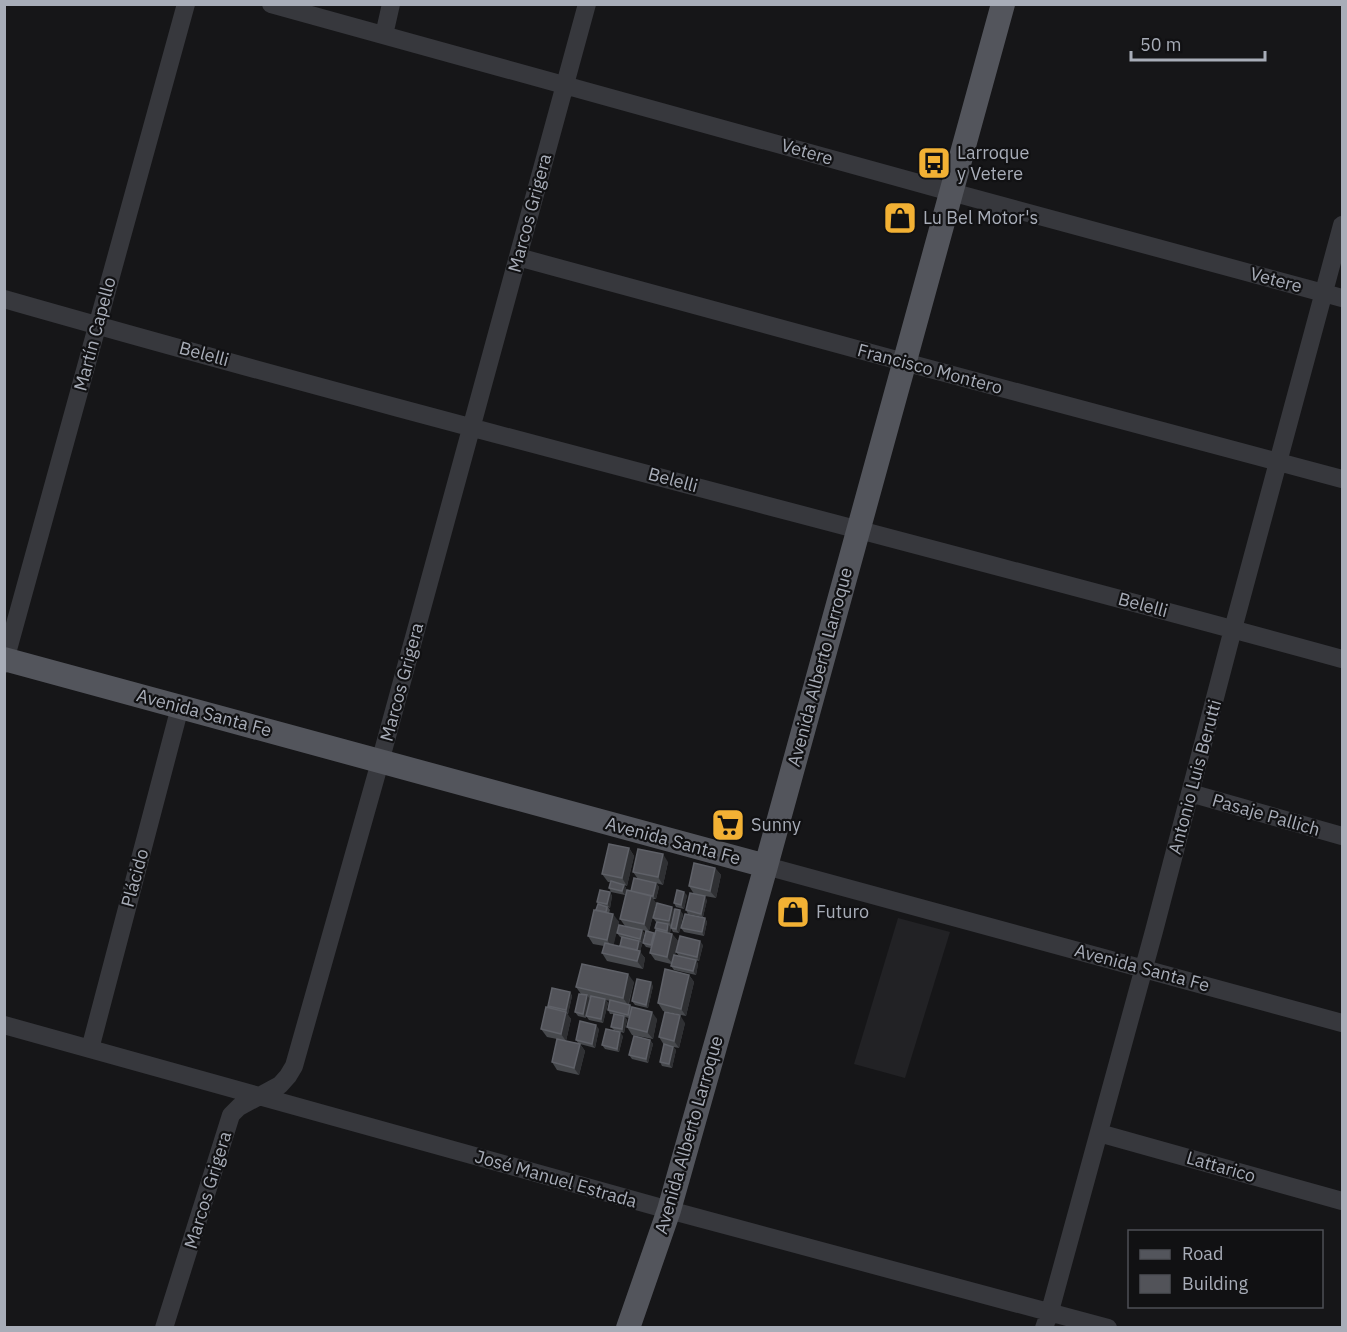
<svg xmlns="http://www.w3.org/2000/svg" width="1347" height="1332" font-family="'IBM Plex Sans',sans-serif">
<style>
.built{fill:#222225}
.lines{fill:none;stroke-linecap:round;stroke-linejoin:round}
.minor{stroke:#37383d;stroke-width:18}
.major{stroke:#53555c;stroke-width:24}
.wall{fill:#47494d}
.shaded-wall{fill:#2f3033}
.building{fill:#525359;stroke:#5f6168;stroke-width:1.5}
.labels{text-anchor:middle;stroke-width:4.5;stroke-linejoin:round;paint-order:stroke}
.street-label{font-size:18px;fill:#a8adb8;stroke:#111113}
.poi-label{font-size:18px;fill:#a8adb8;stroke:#111113;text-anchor:start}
</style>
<rect width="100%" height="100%" fill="#161618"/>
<path class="built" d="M898,918L950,932L905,1078L854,1064Z"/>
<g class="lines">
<path class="minor" d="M271,4L951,192L1342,298
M384,35L391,4
M518,257L904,362L1342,479
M4,299C449,426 897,537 1342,659
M4,664L186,4
M1190,793L1342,836
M766,866L1342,1023
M4,1025L669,1210L1108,1328
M90,1049L180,707
M1099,1133L1342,1201
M164,1328L231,1115L239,1107L280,1085L288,1076L294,1066L380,762L587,4
M1044,1328L1050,1311L1154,931L1233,629L1342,225"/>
<path class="major" d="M4,659L766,866
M628,1328L669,1210L766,866L1003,4"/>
</g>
<path class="wall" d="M629,848L634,856L627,886L624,885L626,888L625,895L611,892L609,888L610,882H608L602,874Z
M668,862L663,885L656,883L659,887L656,899H653L656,903L649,931L655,933L656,930L655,928L656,922L653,918L675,910L683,914L679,933L673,932L671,928L670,933L672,934L678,941L675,955L696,960L698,964L696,975L674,970L671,966V964L655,960L650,953L651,948L646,947L643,943L646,931L642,930L644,933L642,943L640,942L642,944L640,952L645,958L643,969L607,961L602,953L604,946L593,944L588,936L599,905L597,902L610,892L612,896L610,908L608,907L610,910L609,913L619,922L613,945L621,947L622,938L620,937L617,933L625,926L620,919L638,879L633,872Z
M715,868L721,875L716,898L694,894L689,886Z
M687,895L684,909L676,907L674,903Z
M707,900L703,917L688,914L686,910Z
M705,918L707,922L704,936L684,932L681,928Z
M703,945L699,961L679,956L676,952Z
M689,975L694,982L686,1016L663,1011L658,1003Z
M634,982L629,1004L632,1007L657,1019L653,1039L632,1035L627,1027L629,1018L625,1017L627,1020L624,1033L614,1030L611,1027L614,1014H610L608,1010L610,1001L606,1000L608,1003L603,1023L589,1020L586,1016V1018L578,1016L575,1012L581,994L576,987Z
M653,986L648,1008L635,1005L632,1001Z
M570,992L572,996L568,1014H567L571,1019L566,1041L578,1043L576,1040L599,1029L595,1048L580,1044L585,1051L579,1075L557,1070L552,1062L557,1039L547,1037L541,1029L549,1008L548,1006Z
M685,1023L679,1048L668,1046L673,1047L676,1050L672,1068L662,1066L660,1062L664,1045L659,1037Z
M623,1036L619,1052L605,1049L602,1045Z
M650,1040L653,1044L648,1063L632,1059L629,1055Z"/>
<path class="shaded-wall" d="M629,848L634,856L627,886L622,878Z
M663,854L668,862L663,885L658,877Z
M715,868L721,875L716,898L710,891Z
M656,883L659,887L656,899L653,896Z
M624,885L626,888L625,895L622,891Z
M610,892L612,896L610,908L607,904Z
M684,892L687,895L684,909L681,905Z
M651,896L656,903L649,931L644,924Z
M705,896L707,900L703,917L701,914Z
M672,907L675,910L671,925L669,921Z
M680,910L683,914L679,933L676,929Z
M613,914L619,922L613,948L607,940Z
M705,918L707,922L704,936L702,932Z
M668,924L671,928L669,935L667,931Z
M642,930L644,933L642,943L640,939Z
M672,934L678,941L673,964L667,957Z
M639,941L642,944L640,952L645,958L643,969L637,961L639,952L637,950Z
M700,941L703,945L699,961L697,957Z
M696,960L698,964L696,975L693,971Z
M628,974L634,982L628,1005L623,998Z
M689,975L694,982L686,1016L681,1009Z
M651,982L653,986L648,1008L646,1005Z
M570,992L572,996L568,1014L566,1010Z
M587,995L590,999L586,1018L583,1014Z
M605,999L608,1003L603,1023L601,1019Z
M566,1012L571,1019L566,1041L561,1034Z
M652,1012L657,1019L653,1039L647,1032Z
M680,1015L685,1023L679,1048L674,1041Z
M624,1016L627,1020L624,1033L622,1029Z
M596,1025L599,1029L595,1048L592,1044Z
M620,1032L623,1036L619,1052L617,1049Z
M650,1040L653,1044L648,1063L646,1059Z
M580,1044L585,1051L579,1075L574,1068Z
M673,1047L676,1050L672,1068L669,1064Z"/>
<path class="building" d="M609,844L629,848L622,878L602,874Z
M638,849L663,854L658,877L633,872Z
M694,863L715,868L710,891L689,886Z
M634,878L656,883L653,896L631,891Z
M611,881L624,885L622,891L609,888Z
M600,890L610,892L607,904L597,902Z
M627,890L651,896L644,924L620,919Z
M677,890L684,892L681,905L674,903Z
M690,893L705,896L701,914L686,910Z
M657,903L672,907L669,921L653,918Z
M598,904L607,907L606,912L596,910Z
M675,909L680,910L676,929L671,928Z
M594,910L613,914L607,940L588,936Z
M685,914L705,918L702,932L681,928Z
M657,922L668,924L667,931L655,928Z
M619,925L642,930L640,939L617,933Z
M656,930L672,934L667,957L650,953Z
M646,931L654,933L651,945L643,943Z
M680,936L700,941L697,957L676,952Z
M622,937L639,941L637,950L620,946Z
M605,943L640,951L637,961L602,953Z
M674,955L696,960L693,971L671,966Z
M582,964L628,974L623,998L576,987Z
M665,969L689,975L681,1009L658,1003Z
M637,979L651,982L646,1005L632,1001Z
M552,988L570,992L566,1010L548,1006Z
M579,994L587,995L583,1014L575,1012Z
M591,996L605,999L601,1019L586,1016Z
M610,1000L630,1005L628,1015L608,1010Z
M546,1007L566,1012L561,1034L541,1029Z
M632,1007L652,1012L647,1032L627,1027Z
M665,1012L680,1015L674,1041L659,1037Z
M614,1014L624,1016L622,1029L611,1027Z
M580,1021L596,1025L592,1044L576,1040Z
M606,1029L620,1032L617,1049L602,1045Z
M634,1036L650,1040L646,1059L629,1055Z
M557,1039L580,1044L574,1068L552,1062Z
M664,1044L673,1047L669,1064L660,1062Z"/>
<defs>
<symbol id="bus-square" viewBox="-11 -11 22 22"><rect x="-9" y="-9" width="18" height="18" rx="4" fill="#f2b134" stroke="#111113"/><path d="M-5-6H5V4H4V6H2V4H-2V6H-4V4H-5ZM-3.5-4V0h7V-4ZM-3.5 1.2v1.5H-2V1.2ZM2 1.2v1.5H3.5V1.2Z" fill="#111"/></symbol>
<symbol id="shop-square" viewBox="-11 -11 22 22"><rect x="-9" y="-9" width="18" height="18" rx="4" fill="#f2b134" stroke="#111113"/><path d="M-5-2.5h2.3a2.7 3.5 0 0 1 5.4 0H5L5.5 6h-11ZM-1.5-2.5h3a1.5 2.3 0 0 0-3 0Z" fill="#111"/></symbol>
<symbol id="supermarket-square" viewBox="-11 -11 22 22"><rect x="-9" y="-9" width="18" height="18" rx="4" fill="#f2b134" stroke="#111113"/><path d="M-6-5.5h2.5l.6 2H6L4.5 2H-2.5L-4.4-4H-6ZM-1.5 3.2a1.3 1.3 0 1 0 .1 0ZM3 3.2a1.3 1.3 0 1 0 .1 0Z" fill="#111"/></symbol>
</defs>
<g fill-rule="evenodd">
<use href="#bus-square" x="915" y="144" width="38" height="38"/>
<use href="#shop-square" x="881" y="199" width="38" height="38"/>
<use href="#supermarket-square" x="709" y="806" width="38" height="38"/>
<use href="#shop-square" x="774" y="893" width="38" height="38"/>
</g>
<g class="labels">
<g class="street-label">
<text transform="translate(807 152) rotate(16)" y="6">Vetere</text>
<text transform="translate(530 213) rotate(-75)" y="6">Marcos Grigera</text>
<text transform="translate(1276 280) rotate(15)" y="6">Vetere</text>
<text transform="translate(95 334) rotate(-75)" y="6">Martín Capello</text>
<text transform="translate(204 354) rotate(15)" y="6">Belelli</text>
<text transform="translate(930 369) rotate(15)" y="6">Francisco Montero</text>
<text transform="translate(673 480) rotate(15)" y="6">Belelli</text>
<text transform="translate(1143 605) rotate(15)" y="6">Belelli</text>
<text transform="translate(820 667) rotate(-75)" y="6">Avenida Alberto Larroque</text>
<text transform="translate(402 682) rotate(-75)" y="6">Marcos Grigera</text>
<text transform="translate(204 713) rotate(15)" y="6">Avenida Santa Fe</text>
<text transform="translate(1195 777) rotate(-75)" y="6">Antonio Luis Berutti</text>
<text transform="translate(1266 815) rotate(16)" y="6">Pasaje Pallich</text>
<text transform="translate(673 841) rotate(15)" y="6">Avenida Santa Fe</text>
<text transform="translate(135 878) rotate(-75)" y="6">Plácido</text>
<text transform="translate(1142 968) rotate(15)" y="6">Avenida Santa Fe</text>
<text transform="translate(689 1135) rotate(-74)" y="6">Avenida Alberto Larroque</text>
<text transform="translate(1221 1167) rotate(16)" y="6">Lattarico</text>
<text transform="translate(556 1179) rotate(16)" y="6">José Manuel Estrada</text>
<text transform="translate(208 1190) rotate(-73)" y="6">Marcos Grigera</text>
</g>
<g class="poi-label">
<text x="957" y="159">Larroque<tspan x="957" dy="21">y Vetere</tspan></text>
<text x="923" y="224">Lu Bel Motor's</text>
<text x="751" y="831">Sunny</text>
<text x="816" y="918">Futuro</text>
</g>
</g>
<rect width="1347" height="1332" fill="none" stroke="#a8adb8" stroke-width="12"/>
<rect x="1128" y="1230" width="195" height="78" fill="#111113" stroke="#4d4f55" stroke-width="1.5"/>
<rect x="1140" y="1250" width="30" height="9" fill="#53555c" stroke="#4d4f55" stroke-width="1.5"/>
<text x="1182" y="1260" font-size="18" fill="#a8adb8">Road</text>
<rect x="1140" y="1275" width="30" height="18" fill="#525359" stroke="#4d4f55" stroke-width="1.5"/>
<text x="1182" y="1290" font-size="18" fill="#a8adb8">Building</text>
<path d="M1131 51v9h134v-9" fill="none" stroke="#a8adb8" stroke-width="3"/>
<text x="1140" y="51" font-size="18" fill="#a8adb8" stroke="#111113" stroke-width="4.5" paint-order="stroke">50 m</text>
</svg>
